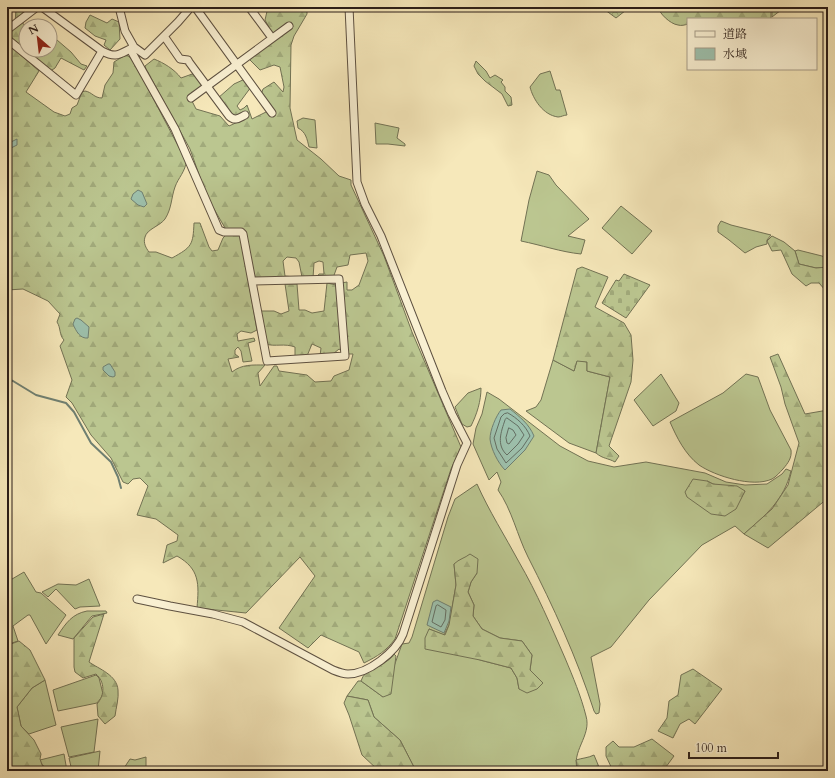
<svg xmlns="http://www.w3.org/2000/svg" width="835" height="778" font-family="Cardo,'Noto Serif JP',serif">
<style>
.grass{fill:#bbc690;stroke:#727254;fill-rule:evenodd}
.forest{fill:url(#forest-firs);stroke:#727254;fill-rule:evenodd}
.cemetery{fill:url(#cemetery-stones);stroke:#727254}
.park{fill:url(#park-crowns);stroke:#727254}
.water{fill:#9dc0ac;stroke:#6f7f71}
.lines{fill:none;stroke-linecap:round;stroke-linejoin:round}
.shore{stroke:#646e62;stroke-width:1}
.stream{stroke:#6f7f71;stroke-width:2}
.minor-casing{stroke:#5d5040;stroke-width:9}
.minor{stroke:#f9f0d2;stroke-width:7}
</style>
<defs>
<pattern id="forest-firs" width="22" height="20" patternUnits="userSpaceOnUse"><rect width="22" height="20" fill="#bbc690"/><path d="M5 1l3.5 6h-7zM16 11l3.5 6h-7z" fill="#a1aa7b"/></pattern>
<pattern id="cemetery-stones" width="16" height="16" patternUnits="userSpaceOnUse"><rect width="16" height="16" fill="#bbc690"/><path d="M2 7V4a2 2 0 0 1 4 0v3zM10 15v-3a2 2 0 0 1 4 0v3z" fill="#a1aa7b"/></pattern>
<pattern id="park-crowns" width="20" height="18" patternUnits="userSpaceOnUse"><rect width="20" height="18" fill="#bbc690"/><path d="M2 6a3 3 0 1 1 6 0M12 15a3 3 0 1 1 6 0" fill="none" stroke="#a1aa7b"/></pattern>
</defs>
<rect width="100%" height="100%" fill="#f6e8ba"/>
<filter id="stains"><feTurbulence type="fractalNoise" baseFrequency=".005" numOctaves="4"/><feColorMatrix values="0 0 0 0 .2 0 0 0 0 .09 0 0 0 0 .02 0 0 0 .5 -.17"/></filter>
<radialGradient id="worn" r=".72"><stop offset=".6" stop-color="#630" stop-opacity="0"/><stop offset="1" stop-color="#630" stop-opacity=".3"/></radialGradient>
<path class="grass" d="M768,7H785L772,17V11Z
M550,71L556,90H560L567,115C564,115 561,117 558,117C543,115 533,99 530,87L540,74Z
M303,118L315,120L317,148L309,147C307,139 306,132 298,128L297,121Z
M375,123L399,128L397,138L405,144V146L388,144H376Z
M537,171L549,175L556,185L589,219L568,236L585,240L581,254C561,252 541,245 521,241L529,200Z
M621,206L652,231L632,254L602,228Z
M721,221L731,225L771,235L767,240V244L756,247L745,253L729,240L718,232V226Z
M798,250L822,256L828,259V267L816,268L799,264L795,251Z
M553,360L574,371L577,360L587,362V371L610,377L596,453L569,443L526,411L536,407L541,400Z
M661,374L679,403L676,411L653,426L634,400Z
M746,374L758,377L770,410L791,450C792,458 788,463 783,469C780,472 776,477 772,479C753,488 715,476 699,465C685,454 677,438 670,422L723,393Z
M481,388C481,401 477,414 471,426L467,427L462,424L455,407L468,393Z
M487,392L499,399L560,446L588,461L614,467L646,462L705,473L726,482L745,485L767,484L782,474L786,469L791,471C784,500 766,515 744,534L735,526L702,545L649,600L611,647L591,657L600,704L599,713L596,714L594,711C577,658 553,606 528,557C517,535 512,510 498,490L501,482L497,472L489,480L473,444L476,428L482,414ZM707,481L713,484L745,491L740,500Z
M477,484C489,511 505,536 519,562C537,593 551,626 565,658C573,677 581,696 586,716C592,736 570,752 578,771H416L400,740L374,717L368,700L347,696L358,681H361L383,697L402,644L409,643L412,637L448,517L455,499ZM464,559L477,573L471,582L468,592L474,605L473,616L482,629L500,638L522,641L532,655L530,670L543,683L519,689L517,678L511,668L480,660L429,629L444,635L449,625L456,585L454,564Z
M24,572L36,592L41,593L66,615L46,644L30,615H28L13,626L18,641L12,643L7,640V582Z
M89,579L100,606L80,607L75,609L56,589L48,597L42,592L58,584L76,585Z
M87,611H106L107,613L92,616L73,639L58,635C66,623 72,614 87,611Z
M96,675L99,678L103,694L101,698L97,703L58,711L53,690Z
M45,680L56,725L29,734L21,726L17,707L32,688Z
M98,719L94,752L69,757L61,727Z
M100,751L98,771H72L69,758Z
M64,754L67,771C56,771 45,773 40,760Z
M146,757V771H122L130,759L135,760Z"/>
<path class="forest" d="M16,7H21L23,12V24L28,26H26V50H28L27,52L7,34V33L15,25Z
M268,7H307V14L294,36L291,45L290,108L297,140L321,159L339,176L351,180V185L384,256L412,332L461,447L451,469L395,639C386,651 378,656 364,663L359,652L321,635L308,648L279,628L315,576L300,557L246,613L197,608C199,584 200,569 177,556L163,563L167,545L177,541L178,535L156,519L137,515L148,486L140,478L133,479L128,484L123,482L111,458L91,435L72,403L66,397L72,380L60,346L64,340C59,335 61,328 57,322L60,314L48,301L23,289L7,290V43L39,71L26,92L54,112L65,116L70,114L72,108L77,105L82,92L85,91C92,92 94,98 102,98L105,85L113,73L114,62L122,57L127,55L133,60L186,161C186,171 178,178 175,187C171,198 172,208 165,219C160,226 147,229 145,237C143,243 146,248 149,252H156L172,258C192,247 193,245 194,223H200L209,247L212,251L218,250L223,238L228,233L207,197L190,149L146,69L145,66L154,59C164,63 174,69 181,78L195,73L203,85L189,95L196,109L220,116L229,126L240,121L234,118L218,98L234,84L245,79L251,87L237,106L240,110L244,108L247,105L252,119L268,111L261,95L263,89L274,82L283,92L284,87L280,67L274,65L260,70L249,59L273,35L265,20ZM366,253L368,261L359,285L352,290H347V282L341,283L338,292L336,285L327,283L324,311L312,313L305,310H299L297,284H285L289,311L281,314L274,311H259L265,344C276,347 284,343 295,347V356H307L312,344L321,348L320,356L333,354L339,349L347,354H353L349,370L334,376L331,381L315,382L307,375L279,371L277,366H274L260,386L258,373L265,365C253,365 242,364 232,372L228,359L239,357L235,354V350L238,347L241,351L243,362L252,361L248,343L255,341L254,338L238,341L237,334L241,331L251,333L257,330L248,279L295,277L285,276L283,261L287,257L296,258L299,262L302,277L313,278L314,263L319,261L323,262L324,274H319L316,278H333L337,267L348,265L350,255Z
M658,7H767L771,11V18L770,19H688V24C685,25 681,26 678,25C670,24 659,13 658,7Z
M90,15L107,23L112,19L119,22L120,39L110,50L104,45L106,40L95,36L85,28L86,22Z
M50,37L57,40L71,52L81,64L87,66L84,70L61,58L55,68L49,72L31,57L35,55L38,57L47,50H50Z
M476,61L486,71L490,78L495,75L503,80L501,82L505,87V91L511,97L512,105L508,106L502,94L485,81L478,74L474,66Z
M772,236L784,242L795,251L799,264L816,268L828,267V296L826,291L819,283H811L806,286L792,274L781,250L772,251L767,241Z
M582,267L608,277L595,307L624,323L631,335L633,360L631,382L609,446L619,456L615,462C608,458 603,459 596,453L610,377L587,371V362L577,361L574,371L553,360L577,269Z
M778,354L805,414L828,410V498L768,548L744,534L772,509L788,485L799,443L785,404L781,387L770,357Z
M693,479L707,481L713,484L737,486L745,491L736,509L725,516L711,514L687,497L685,492Z
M470,554L478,559L477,573L471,582L468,592L474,605L473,616L482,629L500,638L522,641L532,655L530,670L543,683L537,689L527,693L519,689L517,678L511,668L480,660L425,649V638L429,629L445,635L449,625L456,585L454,564C459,559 465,558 470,554Z
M104,614L89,662C99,669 117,675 118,690C119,698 116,708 115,716L105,724L98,716L97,704C105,695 105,682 96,674L83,678L75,672L74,667V638L93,617Z
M7,641L11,644L19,641L30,650L45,680L32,688L17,707L21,726L34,740L41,754L40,759L42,765L49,771H7Z
M394,654L396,656L391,694L383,697L361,681C365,668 378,669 387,661C390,659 392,657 394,654Z
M693,669L722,689L695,724L689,719L680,724L673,738L658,731L667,718L669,701L678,695L681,675Z
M347,696L368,700L374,717L400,740L416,771H379L362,755L349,715L344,703Z
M652,739L674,756L663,771H613L606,756V747L613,741L619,747H634Z
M594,755L599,767L598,771H578L576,760C582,758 588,758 594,755Z"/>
<path class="cemetery" d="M624,274L650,285L626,318L602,303L616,280L619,281Z"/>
<path class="park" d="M601,7H630L616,18Z"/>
<path class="water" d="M17,139V145L7,150V144Z
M138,190L142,192L147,204L144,207L138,205L131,199L133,194Z
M77,318L81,320L89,327L88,338C80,339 76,331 73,324L75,319Z
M108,364H110L115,372V376L113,377L109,376L103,370V367Z
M510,409C520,417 529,424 534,436L525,450L505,470C498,463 491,449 490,439C490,430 496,416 501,410Z
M437,600L451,607L449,621L444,633L427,625L433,602Z"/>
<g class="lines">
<path class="shore" d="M508,413C517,418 526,426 530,436L522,448L506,463L497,449L494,438L501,417L504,414Z
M507,418L518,426L524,435L518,444L507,455C496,445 501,432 505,420Z
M509,428L513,430L516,435L509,444L507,443L506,438Z
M438,605L446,610L445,620L441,627L432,622L436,606Z"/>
<path class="stream" d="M7,379L13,381L36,395L66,403L74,412L91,443L111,462L118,477L121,488"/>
<defs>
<path id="minor" d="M42,7L102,51C117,59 119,54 134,47
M119,7L125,31L134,47L145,55L178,22L191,7
M195,7L272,113
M249,7L272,38
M7,30L37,7
M164,36L180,59L188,60L189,62L229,116C235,122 239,118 245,115
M7,39L76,95L102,51
M130,49L175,129L219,230L224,232H241L243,234L267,361L345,356L339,279L252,281
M191,98L289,26
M137,599L170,606L213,614L243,622L333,670C338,672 343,674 348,674C368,674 396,652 403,634L457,465L467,443L452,414L442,391L381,236L365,204L357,182L349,7"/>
</defs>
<use href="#minor" class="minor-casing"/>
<use href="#minor" class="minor"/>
</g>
<rect width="835" height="778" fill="none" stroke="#f6e8ba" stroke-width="24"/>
<rect x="8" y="8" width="819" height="762" fill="none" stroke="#2a1d18" stroke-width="2"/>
<rect x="12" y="12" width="811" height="754" fill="none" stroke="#2a1d18"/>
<rect x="687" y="18" width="130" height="52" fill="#f9f0d2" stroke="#a69c88"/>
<rect x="695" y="31" width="20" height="6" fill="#f9f0d2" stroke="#a69c88"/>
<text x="723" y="38" font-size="12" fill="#2a1d18">道路</text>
<rect x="695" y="48" width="20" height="12" fill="#9dc0ac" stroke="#a69c88"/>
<text x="723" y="58" font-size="12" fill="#2a1d18">水域</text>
<g transform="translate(38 38) rotate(332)"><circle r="19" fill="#f9f0d2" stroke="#a69c88"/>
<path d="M0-3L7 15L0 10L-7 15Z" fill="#8f2418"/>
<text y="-6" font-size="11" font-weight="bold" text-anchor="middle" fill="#2a1d18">N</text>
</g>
<path d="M689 752v6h89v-6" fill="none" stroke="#2a1d18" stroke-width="2"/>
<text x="695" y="752" font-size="12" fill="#2a1d18" stroke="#f9f0d2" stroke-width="3" paint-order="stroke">100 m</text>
<rect width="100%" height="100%" filter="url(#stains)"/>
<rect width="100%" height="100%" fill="url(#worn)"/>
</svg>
